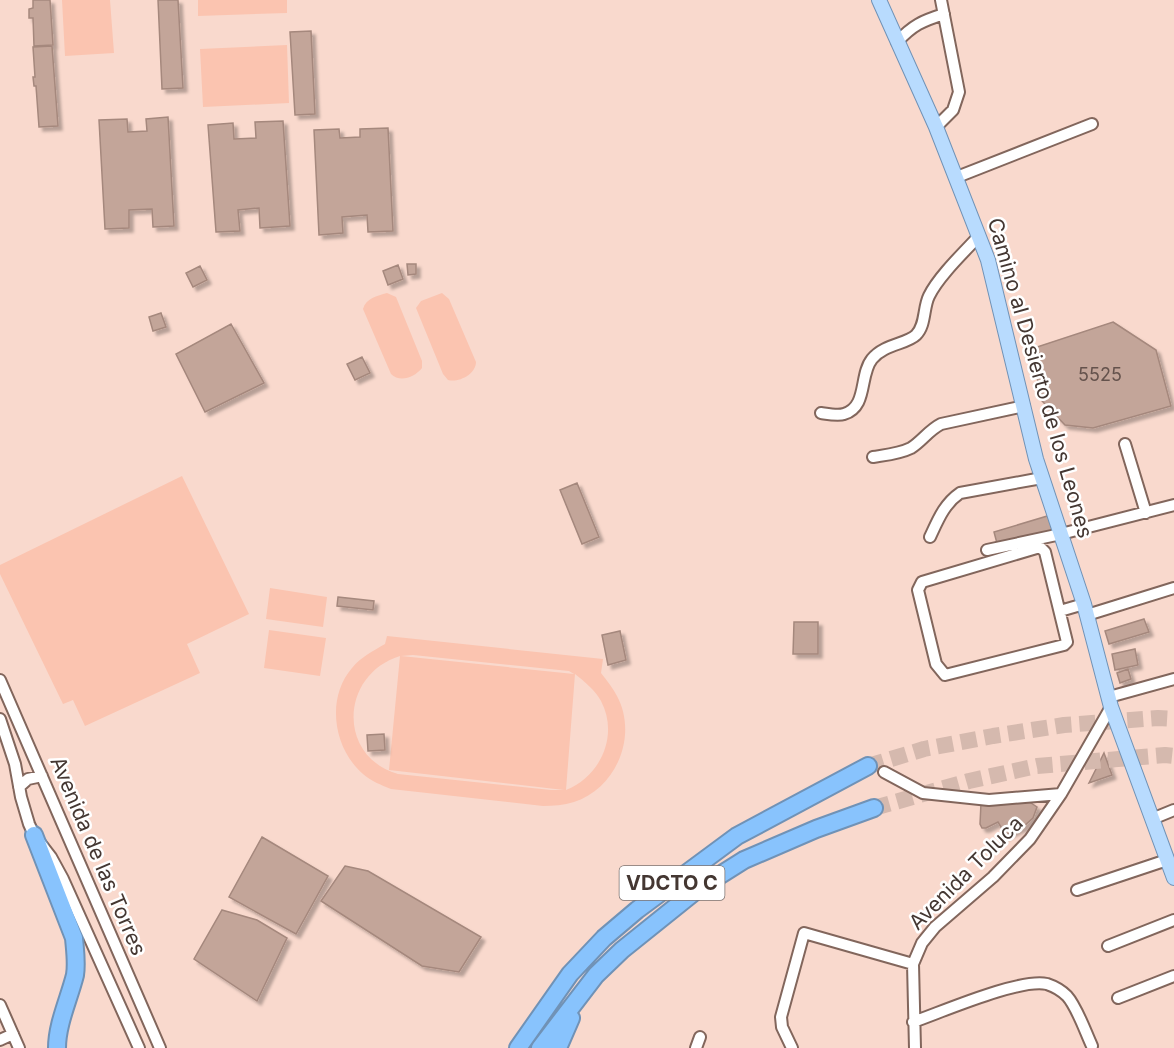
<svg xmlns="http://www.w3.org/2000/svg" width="1174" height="1048" font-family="Inter,sans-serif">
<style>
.green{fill:#fbc4b0;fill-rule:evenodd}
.building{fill:#c3a599;stroke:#a5887d;stroke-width:1.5;filter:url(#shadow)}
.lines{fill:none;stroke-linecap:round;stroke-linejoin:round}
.highway-tunnel{stroke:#d5b9ae;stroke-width:16;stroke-dasharray:16 8;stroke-linecap:butt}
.minor-casing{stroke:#82665c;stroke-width:14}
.major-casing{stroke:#7092b6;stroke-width:16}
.highway-casing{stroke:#7092b6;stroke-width:20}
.minor{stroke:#fff;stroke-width:10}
.major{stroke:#b8dbfe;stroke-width:14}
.highway{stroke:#88c3fd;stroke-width:16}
.labels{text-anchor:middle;stroke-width:5;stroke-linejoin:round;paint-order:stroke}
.number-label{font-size:18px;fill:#64524c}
.shield{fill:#fff;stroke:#7c7370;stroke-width:1.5}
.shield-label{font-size:20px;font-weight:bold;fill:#443732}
.street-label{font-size:21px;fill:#443732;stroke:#fff}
</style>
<defs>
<filter id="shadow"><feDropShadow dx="4" dy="4" stdDeviation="1.5" flood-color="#0004"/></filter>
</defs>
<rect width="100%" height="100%" fill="#f9d9cd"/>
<path class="green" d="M62,0H110L114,53L65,56Z
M198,0H287V13L198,16Z
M287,45L289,103L203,107L200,49Z
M387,293L396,297L422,361V368C415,377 400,383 391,374L363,309C366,298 377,296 387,293Z
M442,293L449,299L476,362C476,374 459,383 448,380L443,374L416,308L421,301Z
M182,476L249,614L187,644L200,673L85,726L73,700L63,704L0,574V565Z
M270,588L327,597L323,627L266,619Z
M269,630L326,638L320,676L264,668Z
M387,636L603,659L601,673C607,681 613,688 617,696C638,735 617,788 574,802C564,805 553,806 543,806L391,789C381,785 371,781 363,774C333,748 326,698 352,668C361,657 373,651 385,644ZM400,656L389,770L564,790H551L398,774C336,756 341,674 400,656ZM401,656L413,655L569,671L574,674ZM575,674C585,682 595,690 601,701C619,735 601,776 566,790Z"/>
<path class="building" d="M33,0H50L53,45L34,46L33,18H29V9L33,8Z
M158,0H178L183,88L162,89Z
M311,31L315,114L295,115L290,32Z
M52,46L58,126L39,127L36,86H34L33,77H35L33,47Z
M168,117L174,226L153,227L152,209L129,210V228L105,229L99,120L127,119L128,132L147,131L146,119Z
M283,121L290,226L260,228L259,208L238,210L240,231L216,232L208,125L233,123L234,139L256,138L255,122Z
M388,128L393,231L368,232L367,215L342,217L343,233L319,235L314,130L339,129L340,138L360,137V129Z
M407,264H416V274L408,275Z
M398,265L403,279L388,285L383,271Z
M200,266L207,280L193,287L186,273Z
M161,313L166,327L153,331L149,317Z
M1113,322L1156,350L1171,406L1093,428L1065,425L1042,401L1031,349Z
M231,324L264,383L205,412L176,354Z
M362,357L370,373L355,380L347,364Z
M577,483L599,537L582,544L560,490Z
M1054,514L1059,530L998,547L994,532Z
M338,597L374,601L373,610L337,606Z
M1144,619L1149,632L1109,644L1105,631Z
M794,622H818V654H793Z
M620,631L626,660L608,665L602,635Z
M1135,649L1138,665L1115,670L1112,654Z
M1128,669L1131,679L1120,683L1117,673Z
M384,734L385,750L368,751L367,735Z
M1104,753L1112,775L1089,783Z
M1028,801L1037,807L1033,818L1024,826L998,839L997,837L1004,832L998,822L986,828H982L980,824L981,803Z
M262,837L328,876L296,934L229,897Z
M345,866L368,871L481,937L459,972L422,966L321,901Z
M222,910L257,920L287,938L257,1001L194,959Z"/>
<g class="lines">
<path class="highway-tunnel" d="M868,766L924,749L993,736L1064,725L1158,718L1174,719
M874,808L969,781L1037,766L1165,755L1174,756"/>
<defs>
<path id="minor" d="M897,42C913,25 922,21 944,14
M936,127L953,110L959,92L941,0
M957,177L1092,124
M821,413C828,414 838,416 844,414C868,407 859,375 872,359C884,344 907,344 916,335C926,325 923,308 929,296C938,277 964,252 979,236
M1125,444L1146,513
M873,457C885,455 899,454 911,448C922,441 929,430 941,424L1024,406
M930,537C938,520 944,504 960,493L1042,478
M1040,547L1045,552L1067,642L1064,645L945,675L936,664L918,590L922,582Z
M987,550L1061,534L1174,505
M1060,611L1084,604
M1087,615L1174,588
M0,680L160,1048
M1109,697L1174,679
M0,719L15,764L21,797L29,824L34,835L51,857L63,879L139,1048
M884,772L923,793L989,800L1061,794
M19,787L28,779L42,776
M1152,819L1174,810
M1077,890L1167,860
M1108,946L1174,920
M1118,998L1174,976
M0,1005L19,1048
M913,1022C942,1012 1019,978 1047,984C1053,986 1062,991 1067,996C1077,1007 1085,1031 1092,1046
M0,1040L13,1034
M696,1048L700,1037
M792,1048L782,1027L781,1017L804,933L913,964
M915,1048L913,964L922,943L935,927L993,877L1030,839L1061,794L1111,707"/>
<path id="major" d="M879,0L936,127L988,260L1036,459L1084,604L1111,707L1174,878"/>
<path id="highway" d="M34,835L74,938C75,950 77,963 75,975C69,999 57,1024 57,1048
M518,1048L570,974L604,938L637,910L737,836L868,766
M540,1048L596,975L622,950L698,889L744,860L816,829L874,808
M558,1048L571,1018"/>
</defs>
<use href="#minor" class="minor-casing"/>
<use href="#major" class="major-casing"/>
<use href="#highway" class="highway-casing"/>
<use href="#minor" class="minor"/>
<use href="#major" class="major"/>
<use href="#highway" class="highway"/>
</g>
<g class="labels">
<g class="number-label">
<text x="1100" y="381">5525</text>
</g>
<rect class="shield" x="619.5" y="866" width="105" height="34" rx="4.5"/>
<g class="shield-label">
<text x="672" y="890">VDCTO C</text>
</g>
<g class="street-label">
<text transform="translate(1040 378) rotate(74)" y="7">Camino al Desierto de los Leones</text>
<text transform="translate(98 856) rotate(67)" y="7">Avenida de las Torres</text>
<text transform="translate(966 873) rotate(-45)" y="7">Avenida Toluca</text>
</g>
</g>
</svg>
